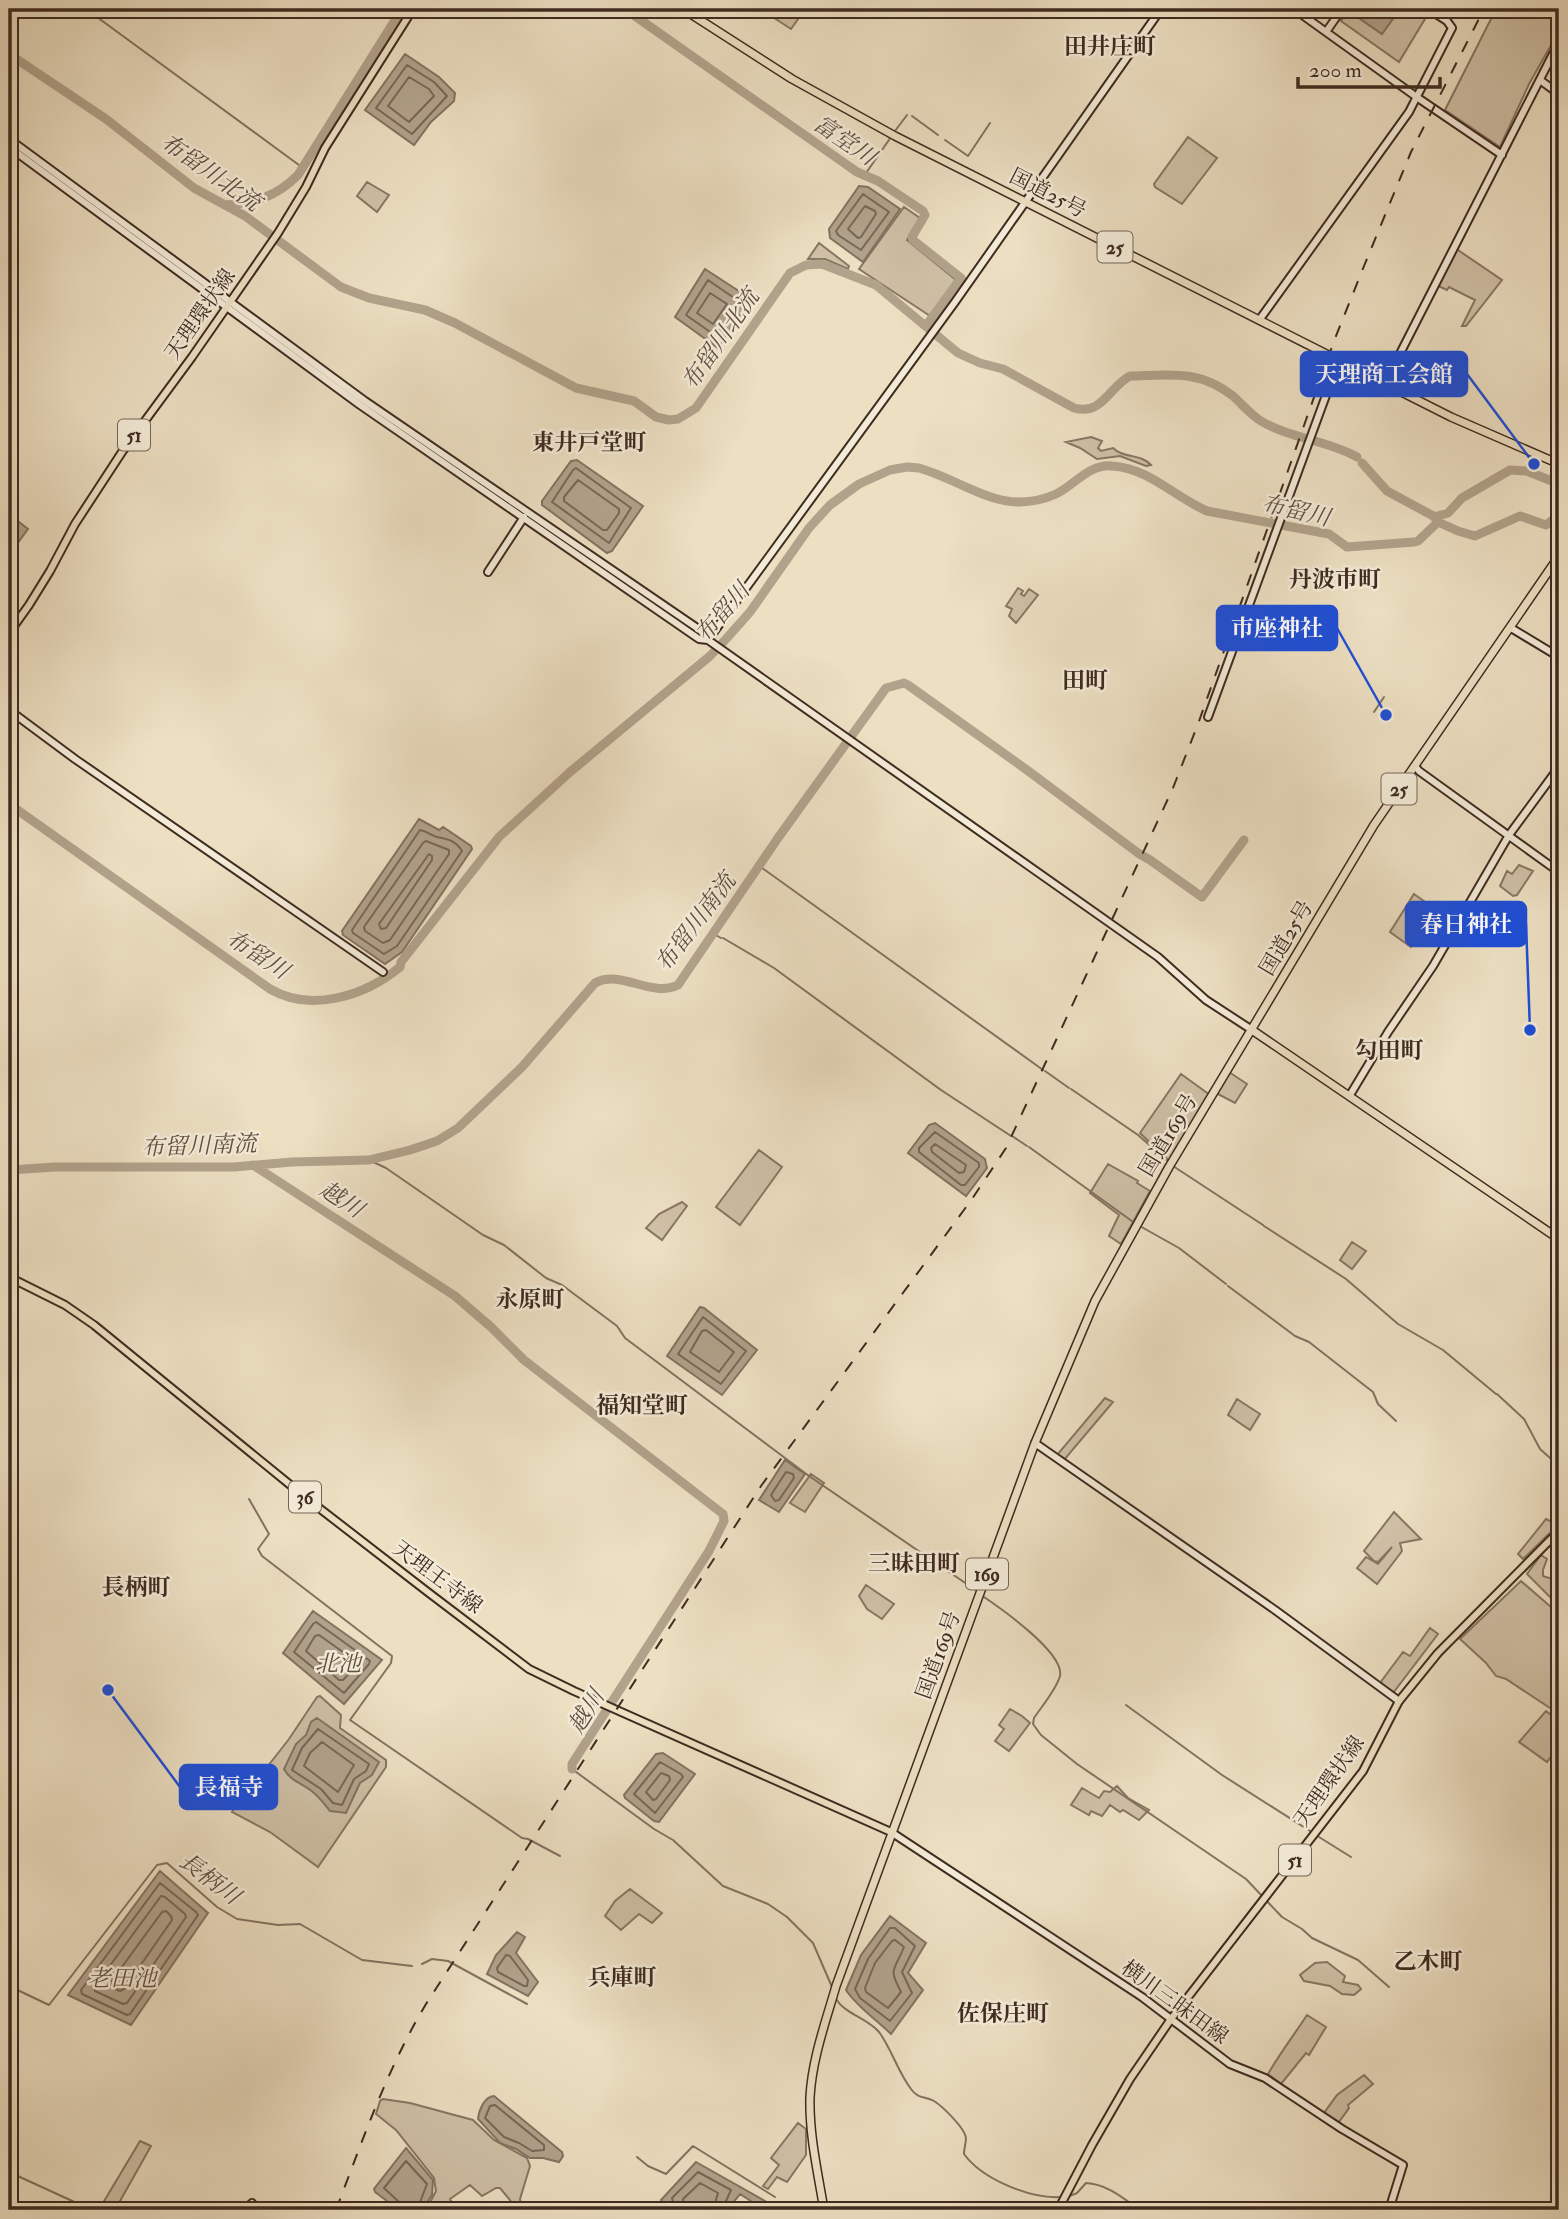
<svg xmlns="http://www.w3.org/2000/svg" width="1568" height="2219" font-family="'IM FELL Double Pica','Noto Serif JP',serif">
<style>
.green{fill:#cfc0a6;stroke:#877663;stroke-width:2}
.water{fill:#b1a28b;stroke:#837260;stroke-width:2}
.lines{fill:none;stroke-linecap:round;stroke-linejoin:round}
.shore{stroke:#786656;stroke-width:2}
.stream{stroke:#837260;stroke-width:2}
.river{stroke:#b1a28b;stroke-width:9}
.secondary-casing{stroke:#3f2b20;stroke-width:10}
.primary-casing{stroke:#3f2b20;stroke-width:10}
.highway-casing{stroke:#3f2b20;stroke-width:10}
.secondary{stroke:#f3ead7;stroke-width:6}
.primary{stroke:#ecdfc2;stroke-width:6}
.highway{stroke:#ecdfc2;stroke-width:7}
.rail{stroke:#3f2b20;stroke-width:2;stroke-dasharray:12 12;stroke-linecap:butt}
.labels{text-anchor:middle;stroke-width:5;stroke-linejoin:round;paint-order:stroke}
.shield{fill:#f3ead7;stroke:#756457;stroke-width:2}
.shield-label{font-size:19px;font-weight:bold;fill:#3f2b20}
.street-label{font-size:21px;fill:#3f2b20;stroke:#f3ead7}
.neighbourhood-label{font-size:23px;font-weight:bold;fill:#3f2b20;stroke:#f3ead7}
.water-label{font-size:23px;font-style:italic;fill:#614f40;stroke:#f3ead7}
.leader{fill:none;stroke:#1d4ed8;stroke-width:2.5}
.callout-dot{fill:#1d4ed8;stroke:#f3ead7;stroke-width:2.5}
.callout{fill:#1d4ed8;stroke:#1d4ed8;stroke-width:2.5}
.callout-label{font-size:23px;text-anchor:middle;font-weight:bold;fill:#fff}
</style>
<rect width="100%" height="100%" fill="#ecdfc2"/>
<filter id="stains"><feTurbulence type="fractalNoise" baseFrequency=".00286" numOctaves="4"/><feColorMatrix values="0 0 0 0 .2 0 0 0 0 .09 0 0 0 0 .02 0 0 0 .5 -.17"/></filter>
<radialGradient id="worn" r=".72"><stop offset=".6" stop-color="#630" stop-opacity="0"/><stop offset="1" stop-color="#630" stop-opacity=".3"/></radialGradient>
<path class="green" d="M774,9H800L803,12L791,29L768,14Z
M1349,9H1431L1399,62L1341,21Z
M1496,9H1551L1559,15V31L1529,84L1500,147L1445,110Z
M1188,137L1217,158L1182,204L1155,187L1154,184Z
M367,182L389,195L377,212L357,196Z
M904,207L920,218L907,240L956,280L930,316L859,269Z
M819,243L849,266L848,269L825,259H808Z
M1455,248L1502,280L1466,326H1462L1475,300L1449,287L1447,290L1436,285Z
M1091,437L1102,441L1098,448L1101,451L1113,448C1124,459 1140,453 1151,465L1146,466L1120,456L1097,459L1080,448L1066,442Z
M1018,588L1023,591L1021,594L1024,596L1029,589L1038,595L1016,623L1009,616L1012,609L1006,606Z
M1519,865L1533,871L1517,895L1513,896L1500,886L1507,871L1512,874Z
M1414,894L1435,909L1411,947L1390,932Z
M1229,1072L1247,1084L1235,1103L1216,1093Z
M1181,1074L1210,1095L1169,1161L1140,1133Z
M759,1150L782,1167L740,1225L716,1207Z
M1108,1164L1138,1181L1137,1183L1150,1191L1121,1244L1109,1236L1119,1215L1090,1193Z
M682,1202L687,1206L662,1240L646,1228L659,1214Z
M1352,1242L1366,1251L1352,1269L1340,1260Z
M1105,1398L1113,1402L1064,1460L1057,1455Z
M1237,1399L1260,1414L1250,1430L1228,1415Z
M811,1474L824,1483L805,1512L790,1503Z
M1394,1512L1421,1539L1400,1543L1402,1551L1377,1584L1357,1568L1366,1557L1378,1564L1392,1547L1378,1562L1374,1561L1364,1551Z
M1546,1519L1558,1525L1523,1559L1518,1554Z
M1559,1541V1606L1527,1574L1541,1555L1547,1559L1543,1570V1576L1552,1579L1557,1558L1556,1544Z
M1521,1581L1559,1614V1714L1506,1679L1496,1676L1486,1663L1460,1639Z
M866,1585L894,1604L882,1619L867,1609L859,1596Z
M1430,1628L1438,1634L1393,1693L1380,1683L1403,1652L1410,1656Z
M320,1696L341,1715L340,1728L386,1760V1767L318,1867L270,1832L232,1812L289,1739L317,1697Z
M1010,1709L1022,1716L1030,1723L1009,1751L995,1741L1004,1729L999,1725Z
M1546,1711L1559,1721V1746L1547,1762L1519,1742Z
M1117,1786L1128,1798L1149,1810L1139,1820L1123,1810L1120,1812L1110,1805L1102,1816L1091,1811L1089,1815L1071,1805L1082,1788L1099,1798L1104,1791L1110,1792Z
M630,1889L662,1913L652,1923L639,1914L621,1930L605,1916L615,1901Z
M1327,1962L1345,1976L1343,1982L1358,1985L1361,1989L1354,1995L1342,1994L1330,1986L1304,1981L1300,1975L1315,1963Z
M1307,2015L1326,2027L1309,2055L1306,2053L1281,2084L1268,2074C1280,2053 1294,2035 1307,2015Z
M1364,2075L1373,2084L1348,2105L1349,2108L1339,2122L1324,2113L1337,2095Z
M383,2099L410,2103L473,2120L494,2140L527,2158L530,2166L520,2199L521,2204L532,2210H515L514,2205L500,2188H496L482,2196L470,2185L450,2199L456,2210H426L436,2191L434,2178L396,2130L376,2114L380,2101Z
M798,2123L806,2129V2155L787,2182L777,2177L768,2189L763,2186L779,2165L771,2158Z
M140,2141L151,2146L115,2210L100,2208Z"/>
<path class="water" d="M1357,9H1400L1382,34L1353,14Z
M405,54L439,77L455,93L454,101L431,122L414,145L365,110Z
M859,186L868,187L900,209L863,262L830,238L829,229Z
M705,269L751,299L718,348L675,317Z
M577,460L643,506L612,551L607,553L542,505V501L571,461Z
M9,514L28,529L9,555Z
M419,819L439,830L443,827L471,846L472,849L402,952L385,964L343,935L342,931Z
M935,1123L985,1159L987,1168L966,1196L908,1153L929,1125Z
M700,1307L704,1308L757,1350L722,1395L667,1356Z
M785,1460L805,1474L779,1512L759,1500Z
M313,1611L382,1660L344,1704L283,1653Z
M317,1718L379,1762L372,1775L360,1783L346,1813L330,1811C325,1805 320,1798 314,1793C303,1783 291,1782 284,1769L296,1744L306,1735L311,1722Z
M663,1753L695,1774L659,1822L654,1821L625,1798L624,1795L656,1754Z
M160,1871L208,1913L131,2025L68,1995Z
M890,1916L926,1943L908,1973L923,1990L891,2034C876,2019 858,2008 846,1990L861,1955Z
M517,1932L525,1937L516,1953L538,1982L528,1996L487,1974L496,1955Z
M494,2096L562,2152L563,2156L559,2162L543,2158H530L516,2149L500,2143L478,2119C479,2110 484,2097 494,2096Z
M406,2148L433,2180L432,2195L422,2210H399L375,2192L374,2189Z
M696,2162L765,2201L760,2207L740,2194L727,2210H670L661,2200Z"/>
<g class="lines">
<path class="shore" d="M407,65L434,82L447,96L412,134L376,108Z
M409,77L429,89L434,96L409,122L388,106Z
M863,194L889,212L861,250L838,235L836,231Z
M865,206L875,211L876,214L861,237L858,238L848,229Z
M708,280L740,302L716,336L686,315Z
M710,293L727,304L713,324L697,313Z
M576,468L631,508L609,543L552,502L573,470Z
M578,480L619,509V513L607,530H603L564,501V497Z
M420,830C426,831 431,835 437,837C448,839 456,841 462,851L397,946L384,954L353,933L352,930Z
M426,841L449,850V854L390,940L383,943L365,931L364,927L423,843Z
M429,854L432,856V860L386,928L381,929L379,924Z
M935,1132L979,1163V1167L965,1185H961L919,1152V1148Z
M935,1144L966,1165L964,1172L959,1173L932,1152L931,1148Z
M703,1317L746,1351L721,1384L678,1354Z
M706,1330L734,1352L719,1372L690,1352L702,1331Z
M786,1472L793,1474L794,1478L779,1500L775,1501L771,1495Z
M316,1622L370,1661L369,1664L344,1693L294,1652L313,1624Z
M319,1635L357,1662L356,1666L343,1680H339L306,1651L315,1636Z
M318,1729L369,1764L366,1771L354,1779L342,1805L333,1803L321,1789L292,1770L302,1748Z
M322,1742L354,1765L338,1792L304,1766L310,1753Z
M660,1762L681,1774L683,1777L655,1813L634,1794Z
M661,1773L669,1776L670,1780L656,1799L653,1800L646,1792Z
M160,1883L196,1912L198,1915L130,2014L127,2015L82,1994L81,1990Z
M161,1896L165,1897L185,1914L186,1917L127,2003L123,2004L95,1991V1986Z
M166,1911L171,1916L172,1920L124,1989L120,1991L111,1987V1982L162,1912Z
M890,1928H895L915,1946L902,1972L912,1993L890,2021L860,1998L855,1989L868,1959Z
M895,1940L904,1947C894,1972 888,1967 901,1992L888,2008L866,1992L865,1988L875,1963L892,1941Z
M506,1955L510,1956L528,1980L527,1986H524L498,1972L497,1968Z
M495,2105L544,2145V2150L532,2151L519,2143L504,2137L485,2118L490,2106Z
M402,2210L400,2203L384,2188L406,2161L427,2184L417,2210
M675,2210L672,2198L698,2172L731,2190L722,2210
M684,2210L683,2199L700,2183L718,2193L713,2210"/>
<path class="stream" d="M86,9L303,168
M912,116L938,135
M895,131L907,115
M945,140L968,156L990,123
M864,176L891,137
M1374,712L1384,697
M758,865L1043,1070
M714,934L721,938
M723,938L774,968L941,1090L1011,1136
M1045,1071L1069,1088
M1071,1089L1138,1135L1170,1163
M1012,1136L1027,1146
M1029,1147L1136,1224
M369,1160L386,1168L483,1235L504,1245L546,1278L562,1285L617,1326L625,1338L809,1476L977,1591
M1173,1166L1263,1225
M1135,1221L1166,1164
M1138,1225L1179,1248L1226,1284
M1264,1226L1346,1279L1398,1324L1443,1350L1496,1394
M1228,1286L1295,1336L1309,1342L1373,1392L1378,1404L1396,1421
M1497,1394L1524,1419L1540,1449L1559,1466
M249,1499L269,1534L258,1549L262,1556L392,1656L391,1663L350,1720L522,1838L528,1839L560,1856
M981,1595C999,1607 1065,1653 1060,1676C1056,1690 1042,1706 1034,1718L1033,1724L1041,1735L1077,1764L1246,1879L1282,1917L1302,1929L1312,1938L1358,1960L1389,1987
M1126,1705L1222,1775L1310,1831
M572,1769L654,1829L673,1840L723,1886L768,1904L787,1917L813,1943L832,1987
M1319,1837L1351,1857
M422,1964L432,1959L448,1961L527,2004
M9,1986L49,2005L157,1865L167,1863L217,1907L237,1919L278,1925L300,1924L362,1960L412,1966
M836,1999C845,2014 867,2018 879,2032C891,2048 898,2072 911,2089C918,2099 925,2096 934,2101C942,2106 965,2128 966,2138C966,2143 964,2148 964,2154C982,2179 1030,2199 1061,2197
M637,2157L648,2166L666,2174L693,2146L775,2197
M9,2172L92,2210
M1067,2197L1077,2193L1086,2183C1107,2184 1123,2198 1140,2210"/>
<path class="river" d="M625,9L857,172L878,181L923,211L925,215L912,237L913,240L961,278L926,326
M9,54L106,119L194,188L245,216L341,287L369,298L425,310L455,323L576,388L634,401L656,417L669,420L678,419L696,408L790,273L806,265L822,264L876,285L958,353L980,363L1003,369L1074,408C1102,416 1109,387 1130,376C1169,375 1199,369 1233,396C1242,404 1251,415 1261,421C1291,439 1327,440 1357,457
M225,205C255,203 276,197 298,175L402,9
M1362,463L1387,491L1437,518
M1434,517L1448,513L1462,498L1510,470L1527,471L1559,484
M1438,522L1458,531L1475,536L1520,516L1546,525L1559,515
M9,804L270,989C311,1013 365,996 400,967L401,962L499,837L570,772L710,656L726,639L750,612L809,528L830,505L859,484L890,470L907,467L919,468C968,482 1002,518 1056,494C1075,485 1088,464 1112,466C1149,468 1174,497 1207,511L1329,534L1347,547L1414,542L1418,541L1438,522
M253,1165L455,1296L491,1327L524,1360L723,1514L724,1521L709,1551L572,1764V1769
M9,1170L55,1167H234L292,1162L369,1160L410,1150L437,1141L458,1128L522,1067L595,983C621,969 651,998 678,985L778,838L886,688L904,683L908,685L1027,770L1138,853L1150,860L1202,897L1244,840"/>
<defs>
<path id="secondary" d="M1294,9L1418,98L1502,155
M1326,32L1342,9
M1540,80L1559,94
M9,139L365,401L700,630L708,640L1158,957L1206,1000L1252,1030
M9,147L360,405L699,639L708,640
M1260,319L1409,112L1452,28L1447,21L1433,12
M1385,383L1559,42
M488,572L524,517
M1511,628L1559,657
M708,640L955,302L1161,9
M9,710L75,759L383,972
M1208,717L1339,360
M1415,766L1419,771L1559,872
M1350,1095L1388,1032L1433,966L1509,835L1559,767
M1035,1443L1275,1610L1399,1701
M891,1832L1142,1997L1230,2064L1265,2078L1342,2129L1403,2165L1389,2210
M245,2210L252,2203"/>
<path id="primary" d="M9,633L29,605L50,571L75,524L122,452L192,357L278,233L306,187L325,148L413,9
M9,1277L65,1305L94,1325L310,1501L429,1593L529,1669L574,1691L891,1832
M1058,2210L1092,2145L1130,2079L1171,2019L1363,1771L1399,1701L1438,1653L1559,1531"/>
<path id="highway" d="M683,9L792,79L895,136L1451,417L1559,464
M1252,1030L1559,1239
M824,2210C818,2173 809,2135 810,2097C812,2059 826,2021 836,1986L1035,1443L1095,1301L1169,1167L1374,825L1559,556"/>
</defs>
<use href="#secondary" class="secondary-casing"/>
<use href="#primary" class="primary-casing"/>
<use href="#highway" class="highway-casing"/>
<use href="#secondary" class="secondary"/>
<use href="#primary" class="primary"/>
<use href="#highway" class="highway"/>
<path class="rail" d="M1454,9L1464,16
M336,2210C363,2139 387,2069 426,2004L761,1486L972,1199L1006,1148L1173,788L1198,724L1334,341L1364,266L1411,152L1484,9"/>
</g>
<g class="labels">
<g class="shield">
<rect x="1097.5" y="231.5" width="35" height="31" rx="5"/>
<rect x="118" y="419.5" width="32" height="31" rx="5"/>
<rect x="1381.5" y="773.5" width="35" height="31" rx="5"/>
<rect x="289" y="1481.5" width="32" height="31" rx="5"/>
<rect x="966" y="1558.5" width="42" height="31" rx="5"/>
<rect x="1279" y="1844.5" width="32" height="31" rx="5"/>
</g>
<g class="shield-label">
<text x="1115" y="254">25</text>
<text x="134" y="442">51</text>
<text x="1399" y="796">25</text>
<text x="305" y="1504">36</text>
<text x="987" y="1581">169</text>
<text x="1295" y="1867">51</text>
</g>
<g class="street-label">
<text transform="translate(1048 193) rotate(27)" y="7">国道25号</text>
<text transform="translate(200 314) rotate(-55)" y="7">天理環状線</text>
<text transform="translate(1286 938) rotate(-59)" y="7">国道25号</text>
<text transform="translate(1168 1135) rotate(-59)" y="7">国道169号</text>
<text transform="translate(438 1577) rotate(37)" y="7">天理王寺線</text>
<text transform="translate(938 1655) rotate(-70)" y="7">国道169号</text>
<text transform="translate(1329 1781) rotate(-55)" y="7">天理環状線</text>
<text transform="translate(1175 2002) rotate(36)" y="7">横川三昧田線</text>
</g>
<g class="neighbourhood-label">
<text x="1110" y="54">田井庄町</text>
<text x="589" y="450">東井戸堂町</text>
<text x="1335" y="587">丹波市町</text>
<text x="1085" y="688">田町</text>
<text x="1389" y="1058">勾田町</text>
<text x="530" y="1307">永原町</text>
<text x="642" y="1413">福知堂町</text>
<text x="914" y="1571">三昧田町</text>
<text x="136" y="1595">長柄町</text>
<text x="1428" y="1969">乙木町</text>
<text x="622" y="1985">兵庫町</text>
<text x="1003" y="2021">佐保庄町</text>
</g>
<g class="water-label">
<text transform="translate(845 140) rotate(34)" y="8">富堂川</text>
<text transform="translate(211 172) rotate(35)" y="8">布留川北流</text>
<text transform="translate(720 339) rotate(-55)" y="8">布留川北流</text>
<text transform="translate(1296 510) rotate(13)" y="8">布留川</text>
<text transform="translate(722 612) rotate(-49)" y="8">布留川</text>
<text transform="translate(695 922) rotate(-53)" y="8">布留川南流</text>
<text transform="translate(258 954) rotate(33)" y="8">布留川</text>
<text transform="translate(199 1145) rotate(-2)" y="8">布留川南流</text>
<text transform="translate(342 1199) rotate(33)" y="8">越川</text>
<text x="338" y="1671">北池</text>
<text transform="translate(586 1711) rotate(-58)" y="8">越川</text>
<text transform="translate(210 1878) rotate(37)" y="8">長柄川</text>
<text x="122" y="1986">老田池</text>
</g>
</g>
<path class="leader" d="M1534 464L1467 374M1386 715L1337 628M1530 1030L1526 924M108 1690L180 1787"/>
<g class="callout-dot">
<circle cx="1534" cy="464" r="7"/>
<circle cx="1386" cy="715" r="7"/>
<circle cx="1530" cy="1030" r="7"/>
<circle cx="108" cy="1690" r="7"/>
</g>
<g class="callout">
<rect x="1301" y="352" width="166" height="44" rx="7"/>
<rect x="1217" y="606" width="120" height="44" rx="7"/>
<rect x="1406" y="902" width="120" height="44" rx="7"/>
<rect x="180" y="1765" width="97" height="44" rx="7"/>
</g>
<g class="callout-label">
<text x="1384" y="382">天理商工会館</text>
<text x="1277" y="636">市座神社</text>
<text x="1466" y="932">春日神社</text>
<text x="229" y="1795">長福寺</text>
</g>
<rect width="1568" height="2219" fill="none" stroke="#ecdfc2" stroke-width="35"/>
<rect x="10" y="10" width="1547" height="2198" fill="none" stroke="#3f2b20" stroke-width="3.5"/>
<rect x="18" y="18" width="1533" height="2184" fill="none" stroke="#3f2b20" stroke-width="2"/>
<path d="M1298 77v10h142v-10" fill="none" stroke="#3f2b20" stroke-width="3.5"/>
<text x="1309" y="77" font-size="21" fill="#3f2b20" stroke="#f3ead7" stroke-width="5" paint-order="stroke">200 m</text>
<rect width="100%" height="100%" filter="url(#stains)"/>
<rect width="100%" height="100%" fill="url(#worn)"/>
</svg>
